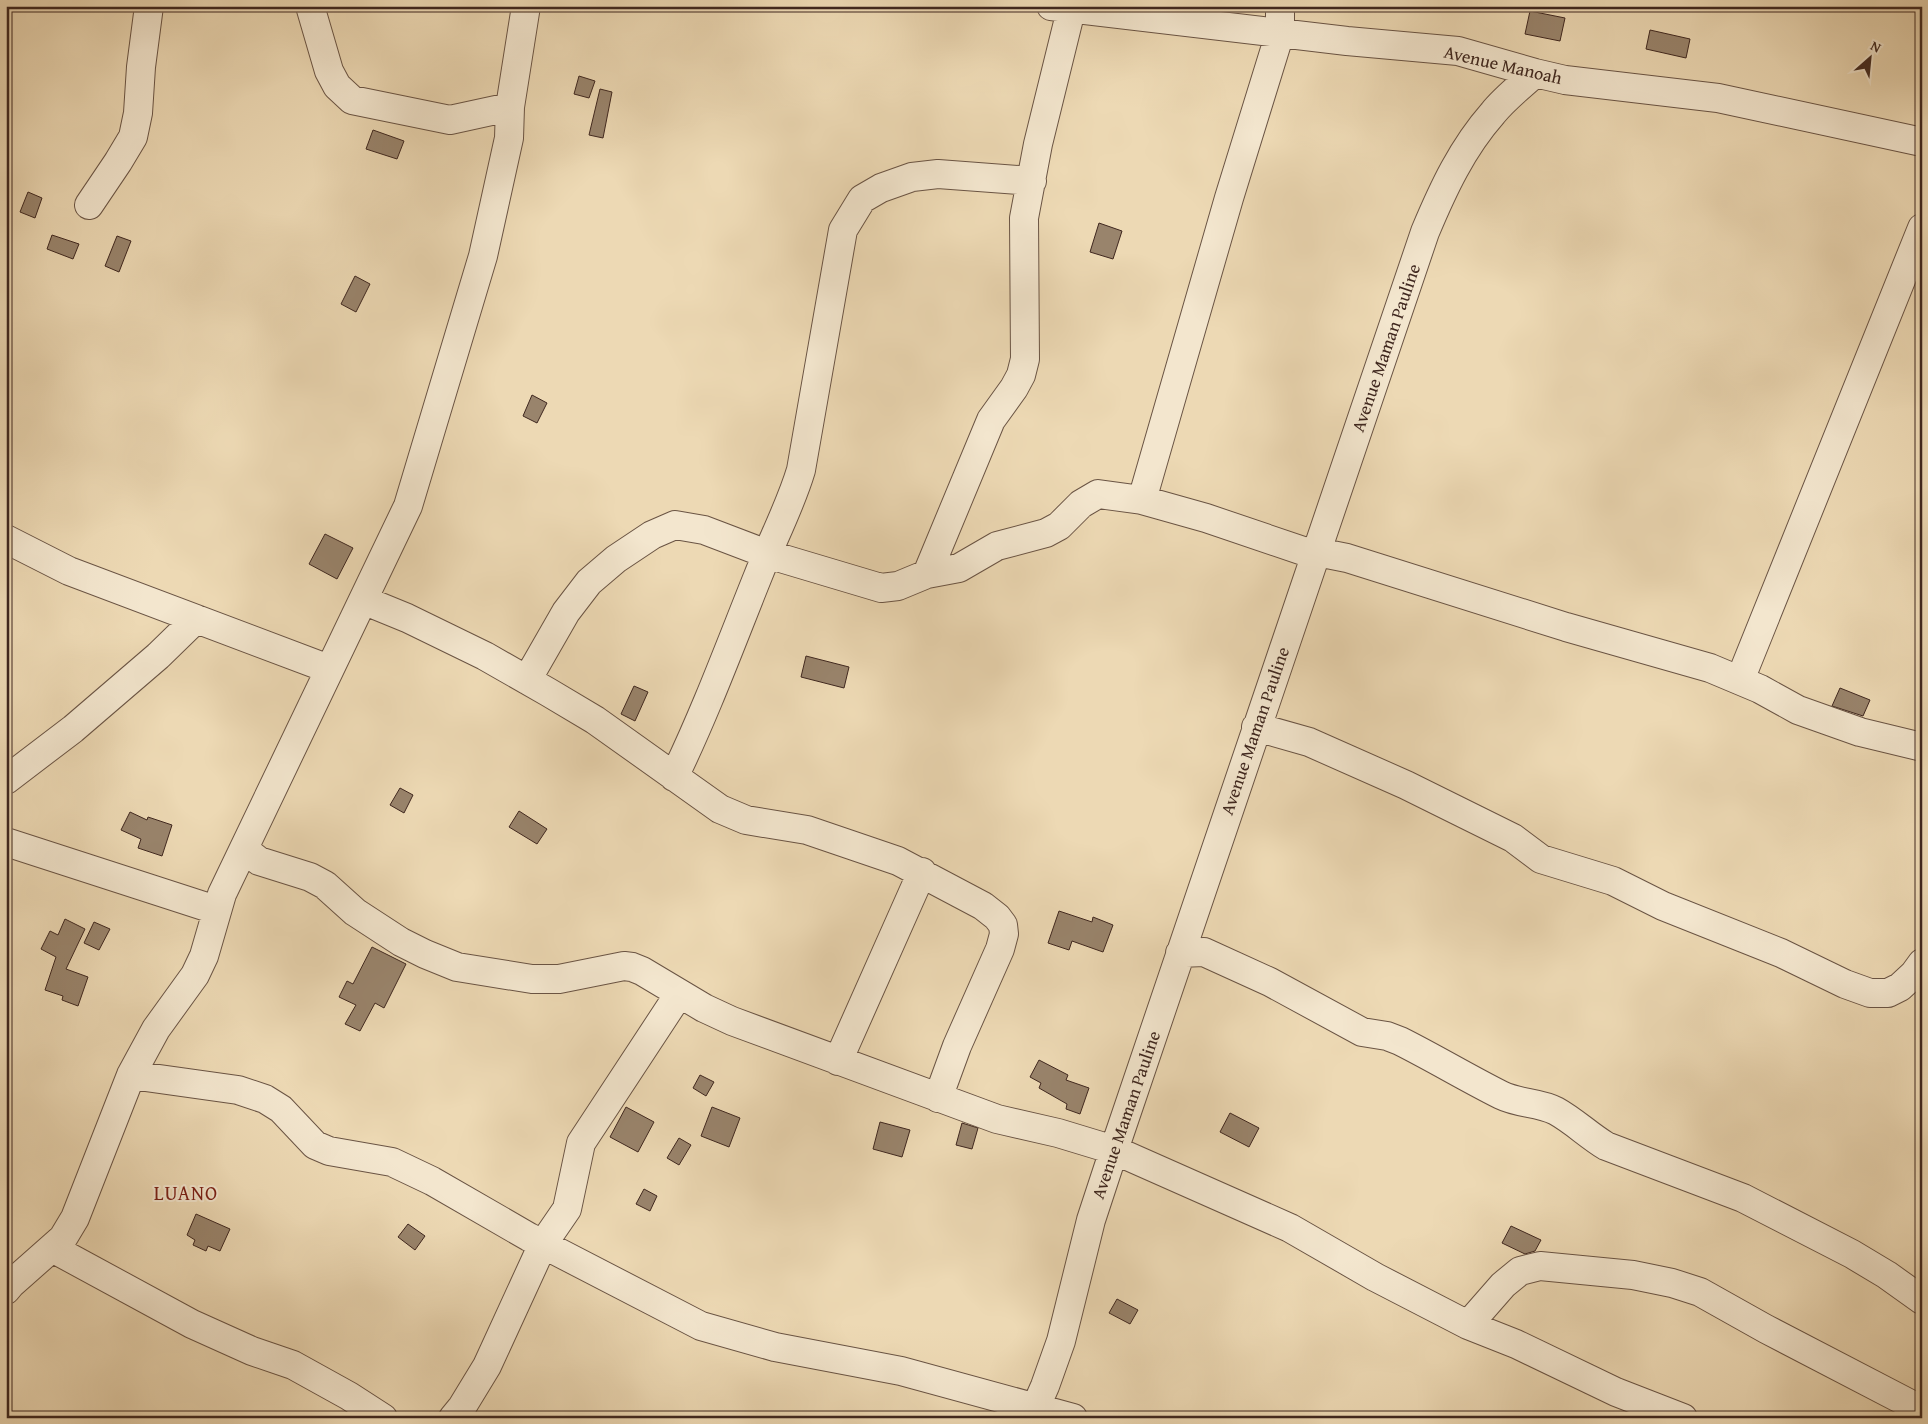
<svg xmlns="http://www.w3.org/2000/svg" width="1928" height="1424" font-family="'Gentium Book Plus',serif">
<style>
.building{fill:#99846c;stroke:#3f271f}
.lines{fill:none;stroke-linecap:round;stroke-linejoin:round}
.minor-casing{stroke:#6a5444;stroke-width:30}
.minor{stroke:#f3e6ce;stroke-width:28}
.labels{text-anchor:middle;stroke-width:4;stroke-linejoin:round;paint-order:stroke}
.street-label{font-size:18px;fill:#3f271f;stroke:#f3e6ce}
.quarter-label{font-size:20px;letter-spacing:1px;fill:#7a1f14;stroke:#f3e6ce}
</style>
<rect width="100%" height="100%" fill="#edd9b4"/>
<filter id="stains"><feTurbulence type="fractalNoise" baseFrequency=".004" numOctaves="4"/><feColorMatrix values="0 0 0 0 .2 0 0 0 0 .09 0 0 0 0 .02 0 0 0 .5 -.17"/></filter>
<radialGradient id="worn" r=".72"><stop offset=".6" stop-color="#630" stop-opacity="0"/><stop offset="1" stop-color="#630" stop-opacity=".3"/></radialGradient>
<path class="building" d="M1530,11L1565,18L1560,41L1525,34Z
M1650,30L1690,39L1686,58L1646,49Z
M579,76L595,81L589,98L574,94Z
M600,89L612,92L603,138L589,135Z
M373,130L404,141L397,159L366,149Z
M28,192L42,198L35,218L20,212Z
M1099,223L1122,231L1113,259L1090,252Z
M52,235L79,244L73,259L47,249Z
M117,236L131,241L119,272L105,266Z
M355,276L370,284L356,312L341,304Z
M532,395L547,403L537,423L523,416Z
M325,534L353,548L337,579L309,564Z
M806,656L849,667L844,688L801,677Z
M634,686L648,692L635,721L621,714Z
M1840,688L1870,700L1863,716L1832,706Z
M400,788L413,795L404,813L390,805Z
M519,811L547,829L537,844L509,827Z
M130,812L147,820L148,817L172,825L162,856L138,848L141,839L121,830Z
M1059,911L1092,922L1093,917L1113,925L1103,952L1072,941L1069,950L1048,943Z
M65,919L85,929L66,969L88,977L78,1006L62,1000L63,996L45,990L56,957L41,949L50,931L58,935Z
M94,922L110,929L99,950L84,943Z
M372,947L406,964L384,1008L375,1003L360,1031L345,1024L356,1005L339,997L347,981L353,984Z
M1039,1060L1068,1075L1066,1080L1089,1088L1080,1114L1066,1109L1067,1104L1039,1088L1041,1083L1030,1077Z
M700,1075L714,1082L706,1096L693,1088Z
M626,1107L654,1122L638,1152L610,1137Z
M712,1107L740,1118L729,1147L701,1136Z
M1230,1113L1259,1128L1249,1147L1220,1132Z
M880,1122L910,1130L902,1157L873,1149Z
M962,1123L978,1128L972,1149L956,1145Z
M679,1138L691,1145L679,1165L667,1158Z
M644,1189L657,1196L650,1211L636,1204Z
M196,1214L230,1229L220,1251L208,1246L206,1251L193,1245L195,1240L187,1235Z
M408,1224L425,1236L415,1250L398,1237Z
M1511,1226L1541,1240L1535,1251L1525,1254L1502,1243Z
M1117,1299L1138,1310L1130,1324L1109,1313Z"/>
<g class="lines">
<defs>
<path id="minor" d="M310,6L329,71L337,86L352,100L450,120L510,107
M1051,6L1347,41L1458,51L1535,73L1565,80L1718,98L1922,142
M89,205L118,162L133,137L138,113L141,67L149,6
M1142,500L1229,198L1280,33V6
M6,539L69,571L329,669
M927,574L991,420L1014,388L1021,375L1025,359L1024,218L1038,144L1072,6
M363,600L407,618L485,656L548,692L595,720L720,809L746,820L807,830L898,861L983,906L997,917L1003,925L1004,934L1000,949L957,1046L938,1098
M527,680L566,612L589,582L616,559L652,535L675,525L704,530L767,554L881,588L898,586L927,574L959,568L997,546L1046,533L1059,526L1081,504L1098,494L1142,500L1206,518L1315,555L1327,554L1347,558L1566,627L1710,668L1760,689L1798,710L1860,732L1922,747
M1740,680L1922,228
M1256,727L1309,742L1406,785L1513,838L1541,859L1613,881L1663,906L1781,953L1845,984L1870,993H1888L1900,987L1914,974L1922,963
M674,777C706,711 731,643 758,576C772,540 790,507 801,470L843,230L862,199L881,188L912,177L938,174L1032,181
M6,780L73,729L158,656L196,619
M6,842L216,910
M245,850L259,861L310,877L325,885L355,912L401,942L425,954L457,967L532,979H559L624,966L632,967L642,971L704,1008L732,1021L997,1119L1058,1133L1114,1150L1290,1228L1375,1277L1468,1325L1516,1344L1616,1392L1683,1418
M1180,953L1204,952L1270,982L1362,1032L1387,1036L1400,1041C1434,1058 1467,1078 1501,1095C1519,1104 1539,1102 1556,1111C1574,1121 1588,1135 1606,1146L1743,1198L1852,1254L1887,1275L1922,1300
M838,1061L922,872
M131,1075L238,1090L265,1099L281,1109L315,1145L329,1151L392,1162L432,1181L529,1237L701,1326L775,1347L901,1371L1073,1418
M52,1248L192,1324L252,1351L293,1365L349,1396L383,1418
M6,1290L11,1284L63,1238L75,1218L131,1075L156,1029L195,975L204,956L222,894L408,506L483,256L509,138L510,107L526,6
M1468,1325L1503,1285L1520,1271L1540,1266L1633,1275L1672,1283L1700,1292L1766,1329L1916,1407
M453,1418L462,1407L487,1366L543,1244L567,1209L581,1143L679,994
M1031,1418L1045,1386L1061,1341L1091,1220L1114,1150L1425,232C1443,189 1462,148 1493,113C1505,98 1521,86 1535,73"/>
</defs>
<use href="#minor" class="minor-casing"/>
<use href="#minor" class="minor"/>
</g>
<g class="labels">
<g class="street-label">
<text transform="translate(1503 65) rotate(13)" y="6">Avenue Manoah</text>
<text transform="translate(1386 348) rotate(-71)" y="6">Avenue Maman Pauline</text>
<text transform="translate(1255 731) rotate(-71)" y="6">Avenue Maman Pauline</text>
<text transform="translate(1126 1115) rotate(-71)" y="6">Avenue Maman Pauline</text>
</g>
<g class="quarter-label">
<text x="186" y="1200">LUANO</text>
</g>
</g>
<rect width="1928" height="1424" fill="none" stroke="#edd9b4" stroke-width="25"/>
<rect x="8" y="8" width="1913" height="1409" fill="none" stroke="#3f271f" stroke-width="2.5"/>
<rect x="12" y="12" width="1903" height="1399" fill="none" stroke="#3f271f"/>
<g transform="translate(1870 58) rotate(27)" stroke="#f3e6ce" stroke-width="4" paint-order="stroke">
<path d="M0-4L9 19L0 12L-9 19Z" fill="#3f271f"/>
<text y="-8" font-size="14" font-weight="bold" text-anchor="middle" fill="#3f271f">N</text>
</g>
<rect width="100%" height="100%" filter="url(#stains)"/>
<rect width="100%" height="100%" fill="url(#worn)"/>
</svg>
